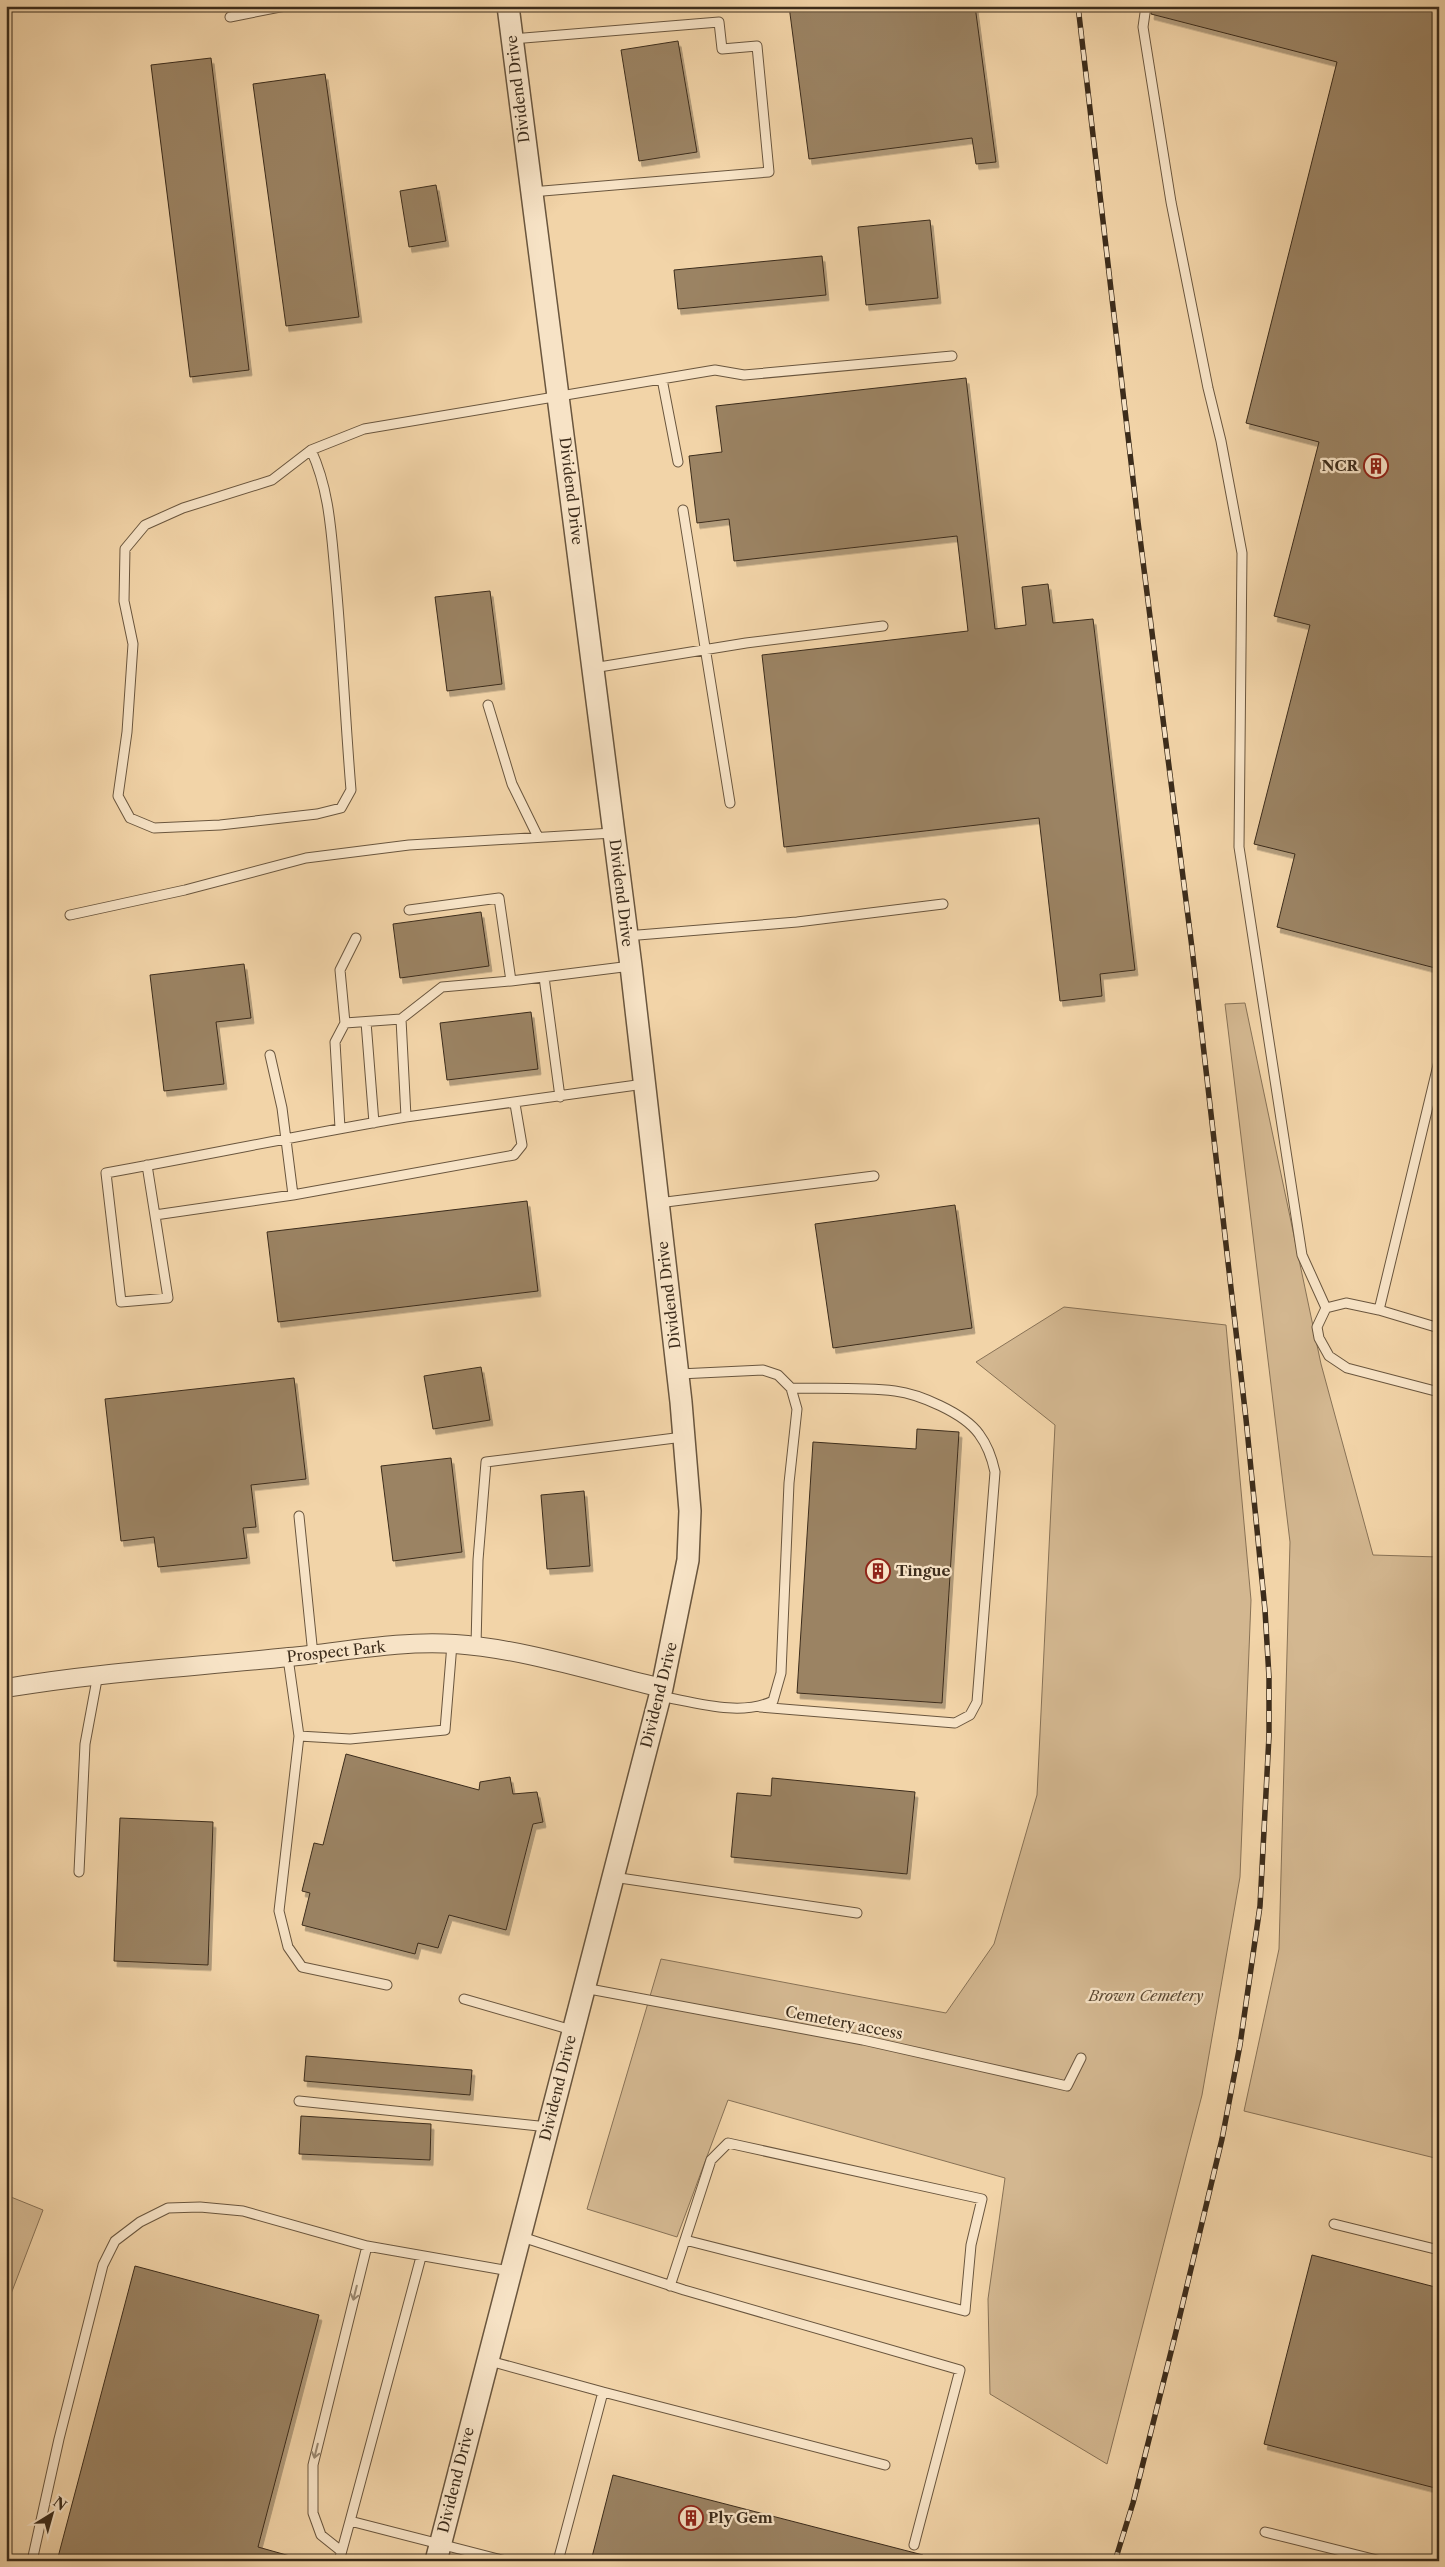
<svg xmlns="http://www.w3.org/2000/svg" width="1445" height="2567" font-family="'Libre Caslon Text',serif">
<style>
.green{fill:#d3b790;stroke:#887256}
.building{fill:#9b8364;stroke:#3c2c1b;filter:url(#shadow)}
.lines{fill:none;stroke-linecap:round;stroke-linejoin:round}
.service-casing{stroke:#6a563e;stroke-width:11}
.minor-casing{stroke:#6a563e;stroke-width:20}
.tertiary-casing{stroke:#6a563e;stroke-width:24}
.service{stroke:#f7e3c6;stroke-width:9}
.minor{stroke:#f7e3c6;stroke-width:18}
.tertiary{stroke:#f7e3c6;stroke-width:21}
.rail-casing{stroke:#3c2c1b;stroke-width:5.5}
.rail{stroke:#f7e3c6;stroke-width:4;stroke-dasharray:11;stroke-linecap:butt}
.oneway{stroke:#9a8870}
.labels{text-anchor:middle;stroke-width:4.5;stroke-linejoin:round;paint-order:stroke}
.street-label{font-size:15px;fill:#3c2c1b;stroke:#f7e3c6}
.poi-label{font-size:15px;font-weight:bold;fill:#3c2c1b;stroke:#f7e3c6;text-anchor:start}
.park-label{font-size:15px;font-style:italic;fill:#5a4832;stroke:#f7e3c6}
</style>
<defs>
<filter id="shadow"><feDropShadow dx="3" dy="5.5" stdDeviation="0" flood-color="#0004"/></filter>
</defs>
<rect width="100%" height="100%" fill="#f2d4a8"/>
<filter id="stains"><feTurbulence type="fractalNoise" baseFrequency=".004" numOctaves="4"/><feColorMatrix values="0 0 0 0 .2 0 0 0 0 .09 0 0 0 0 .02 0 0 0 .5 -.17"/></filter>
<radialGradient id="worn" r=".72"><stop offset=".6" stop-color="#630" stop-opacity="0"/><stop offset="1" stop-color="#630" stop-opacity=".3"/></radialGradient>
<path class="green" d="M1245,1003L1321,1364L1373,1555L1439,1557V2159L1244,2111L1279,1949L1290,1542L1225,1004Z
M1064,1307L1226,1325L1251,1600L1240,1877L1202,2095L1107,2464L990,2394L988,2299L1005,2178L728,2100L677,2237L587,2209L661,1959L946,2013L994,1944L1037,1795L1055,1425L976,1362Z
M6,2195L43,2210L6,2307Z"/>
<path class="building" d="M789,6H975L996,162L976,164L972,138L809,159Z
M1152,6H1439V969L1277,927L1295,854L1254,844L1310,625L1274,616L1319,442L1246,423L1337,62L1151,14Z
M678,41L697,152L639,161L621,50Z
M211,58L249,370L190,377L151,65Z
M325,74L359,317L286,326L253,84Z
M436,185L446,241L409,247L400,191Z
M930,220L938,298L866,305L858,227Z
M822,256L826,295L678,309L674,270Z
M966,378L995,629L1026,625L1022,587L1048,584L1053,623L1093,619L1135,970L1100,974L1102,996L1060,1001L1039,818L784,847L762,655L968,631L957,536L734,561L729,519L697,523L689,456L722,452L716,406Z
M490,591L502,684L447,691L435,597Z
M481,912L489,966L400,978L393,924Z
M244,964L251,1018L216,1022L224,1084L164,1091L150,975Z
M531,1012L538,1069L447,1080L440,1023Z
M527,1201L538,1291L278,1322L267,1232Z
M955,1205L972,1328L833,1348L815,1224Z
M481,1367L490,1420L433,1429L424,1376Z
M294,1378L306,1479L251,1485L256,1527L243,1528L247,1558L158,1567L154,1537L121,1541L105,1399Z
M917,1429L959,1432L942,1703L797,1693L813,1442L916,1449Z
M451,1458L462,1552L393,1561L381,1466Z
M584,1491L590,1566L547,1569L541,1495Z
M346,1754L479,1790L480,1782L510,1777L513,1794L537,1792L543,1822L533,1824L506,1930L449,1915L438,1948L418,1943L415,1954L302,1925L310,1893L302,1891L314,1843L323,1845Z
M772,1778L915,1792L907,1874L731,1857L737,1793L771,1796Z
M120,1818L213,1822L208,1965L114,1961Z
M306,2056L472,2070L470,2095L304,2081Z
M301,2116L431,2124L430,2160L299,2154Z
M1312,2255L1439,2288V2489L1264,2444Z
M135,2266L319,2315L258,2547L290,2556V2561H57Z
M613,2475L923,2555L922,2561H591Z"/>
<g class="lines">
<defs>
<path id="service" d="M1146,6L1143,27L1171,202L1208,388L1221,441L1242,553L1239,847L1302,1255L1326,1308
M230,17L285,6
M512,39L719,22L722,49L757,46L769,172L531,192
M662,379L678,462
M311,450C329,489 331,530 335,572C342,645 345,717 351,790L341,808L317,814L220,825L154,828L130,818L118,796L127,732L133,644L124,601L125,549L145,525L183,508L272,480L311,450L364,429L715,370L744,375L952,356
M683,510L730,803
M593,668L746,643L883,626
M488,705L512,784L538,837
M409,910L499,898L511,981
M70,915L185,890L306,858L409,845L613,833
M626,936L797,922L943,904
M356,938L340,970L345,1023L401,1019
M631,966L511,981L442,987L401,1019L406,1117L644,1084
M544,977L560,1097
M366,1022L374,1123
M270,1055L282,1108L293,1195
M1439,1061L1379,1310L1439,1328
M340,1128L335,1042L345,1023
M147,1165L168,1298L121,1302L106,1173C206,1155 306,1134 406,1117
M658,1203L874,1176
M155,1215L293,1195L514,1155L522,1145L515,1104
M1379,1310L1346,1303L1326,1308L1317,1327L1319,1338L1329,1356L1347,1368L1439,1392
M299,1516L313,1655
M476,1646L478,1560L486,1462L683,1437
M288,1658L299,1736L279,1911L288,1947L302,1967L387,1985
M659,1696C694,1702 740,1717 773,1701L781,1673L789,1483L797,1409L791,1388L778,1375L763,1370L679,1374
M760,1707L955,1723L970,1715L977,1702L995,1472C992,1458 988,1446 979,1434C964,1413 919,1394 895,1391C861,1387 825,1389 791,1388
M299,1736L350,1739L445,1730L452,1644
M79,1872L85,1744L98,1674
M613,1877L857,1913
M584,1988L863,2040L1067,2086L1081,2058
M464,1999L572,2030
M299,2101L548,2127
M1334,2224L1439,2250
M519,2236L684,2290L960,2370L914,2545
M670,2286L711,2160L728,2143L982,2199L971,2245L965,2311L685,2240
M486,2360L603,2392L558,2561
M603,2392L885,2465
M350,2521L421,2257
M1265,2532L1381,2561
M341,2551L321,2535L313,2513V2465L367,2246
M32,2561L59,2439L103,2265L115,2241L140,2222L168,2208L200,2207L243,2211L367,2246L510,2271
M339,2561L350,2521L506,2561"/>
<path id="minor" d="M6,1688C100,1672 194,1667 289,1657C343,1652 400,1640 455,1644C524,1649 594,1672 662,1688"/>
<path id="tertiary" d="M436,2561L662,1688L688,1560L690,1511L681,1402L631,966L508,6"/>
</defs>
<use href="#service" class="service-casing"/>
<use href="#minor" class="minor-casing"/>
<use href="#tertiary" class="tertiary-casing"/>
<use href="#service" class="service"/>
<use href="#minor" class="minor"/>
<use href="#tertiary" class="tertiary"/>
<defs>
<path id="rail" d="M1078,6L1138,522L1192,948L1246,1419L1265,1610L1269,1677V1736L1260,1906L1240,2045L1222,2139L1175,2336L1133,2503L1115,2561"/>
</defs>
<use href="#rail" class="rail-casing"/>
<use href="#rail" class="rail"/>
</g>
<defs><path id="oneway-shaft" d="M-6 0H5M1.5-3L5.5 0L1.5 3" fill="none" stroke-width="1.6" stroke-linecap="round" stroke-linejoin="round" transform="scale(1.25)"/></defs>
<g class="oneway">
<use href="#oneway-shaft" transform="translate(355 2293) rotate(104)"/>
<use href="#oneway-shaft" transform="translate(316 2451) rotate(104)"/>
</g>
<defs>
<symbol id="building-ring" viewBox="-11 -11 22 22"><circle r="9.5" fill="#f7e3c6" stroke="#8f2418" stroke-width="1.5"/><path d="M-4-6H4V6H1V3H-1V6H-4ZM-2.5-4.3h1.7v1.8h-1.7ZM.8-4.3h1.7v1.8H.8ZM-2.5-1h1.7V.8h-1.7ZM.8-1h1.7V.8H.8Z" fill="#8f2418"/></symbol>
</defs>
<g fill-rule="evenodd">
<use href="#building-ring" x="1362" y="452" width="28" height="28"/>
<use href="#building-ring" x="864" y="1557" width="28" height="28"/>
<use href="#building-ring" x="677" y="2504" width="28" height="28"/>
</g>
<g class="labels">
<g class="street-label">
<text transform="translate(518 89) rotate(-97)" y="5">Dividend Drive</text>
<text transform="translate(571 491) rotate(83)" y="5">Dividend Drive</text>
<text transform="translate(621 893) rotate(83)" y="5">Dividend Drive</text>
<text transform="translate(669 1295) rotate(-97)" y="5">Dividend Drive</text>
<text transform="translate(336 1652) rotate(-6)" y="5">Prospect Park</text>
<text transform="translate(659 1695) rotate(-76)" y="5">Dividend Drive</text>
<text transform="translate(844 2023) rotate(11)" y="5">Cemetery access</text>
<text transform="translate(558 2088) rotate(-76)" y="5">Dividend Drive</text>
<text transform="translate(456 2480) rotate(-76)" y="5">Dividend Drive</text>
</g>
<g class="poi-label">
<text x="1358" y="471" text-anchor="end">NCR</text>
<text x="896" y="1576">Tingue</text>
<text x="708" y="2523">Ply Gem</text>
</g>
<g class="park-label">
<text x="1146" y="2001">Brown Cemetery</text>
</g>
</g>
<rect width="1445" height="2567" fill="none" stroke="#f2d4a8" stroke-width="25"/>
<rect x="8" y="8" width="1430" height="2552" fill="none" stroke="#3c2c1b" stroke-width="2.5"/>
<rect x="12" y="12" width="1420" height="2542" fill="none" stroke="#3c2c1b"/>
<g transform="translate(52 2514) rotate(37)" stroke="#f7e3c6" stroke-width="4" paint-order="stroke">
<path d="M0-4L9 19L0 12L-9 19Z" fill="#3c2c1b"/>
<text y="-8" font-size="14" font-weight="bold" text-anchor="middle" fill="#3c2c1b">N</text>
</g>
<rect width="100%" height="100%" filter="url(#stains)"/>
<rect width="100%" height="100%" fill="url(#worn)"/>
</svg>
